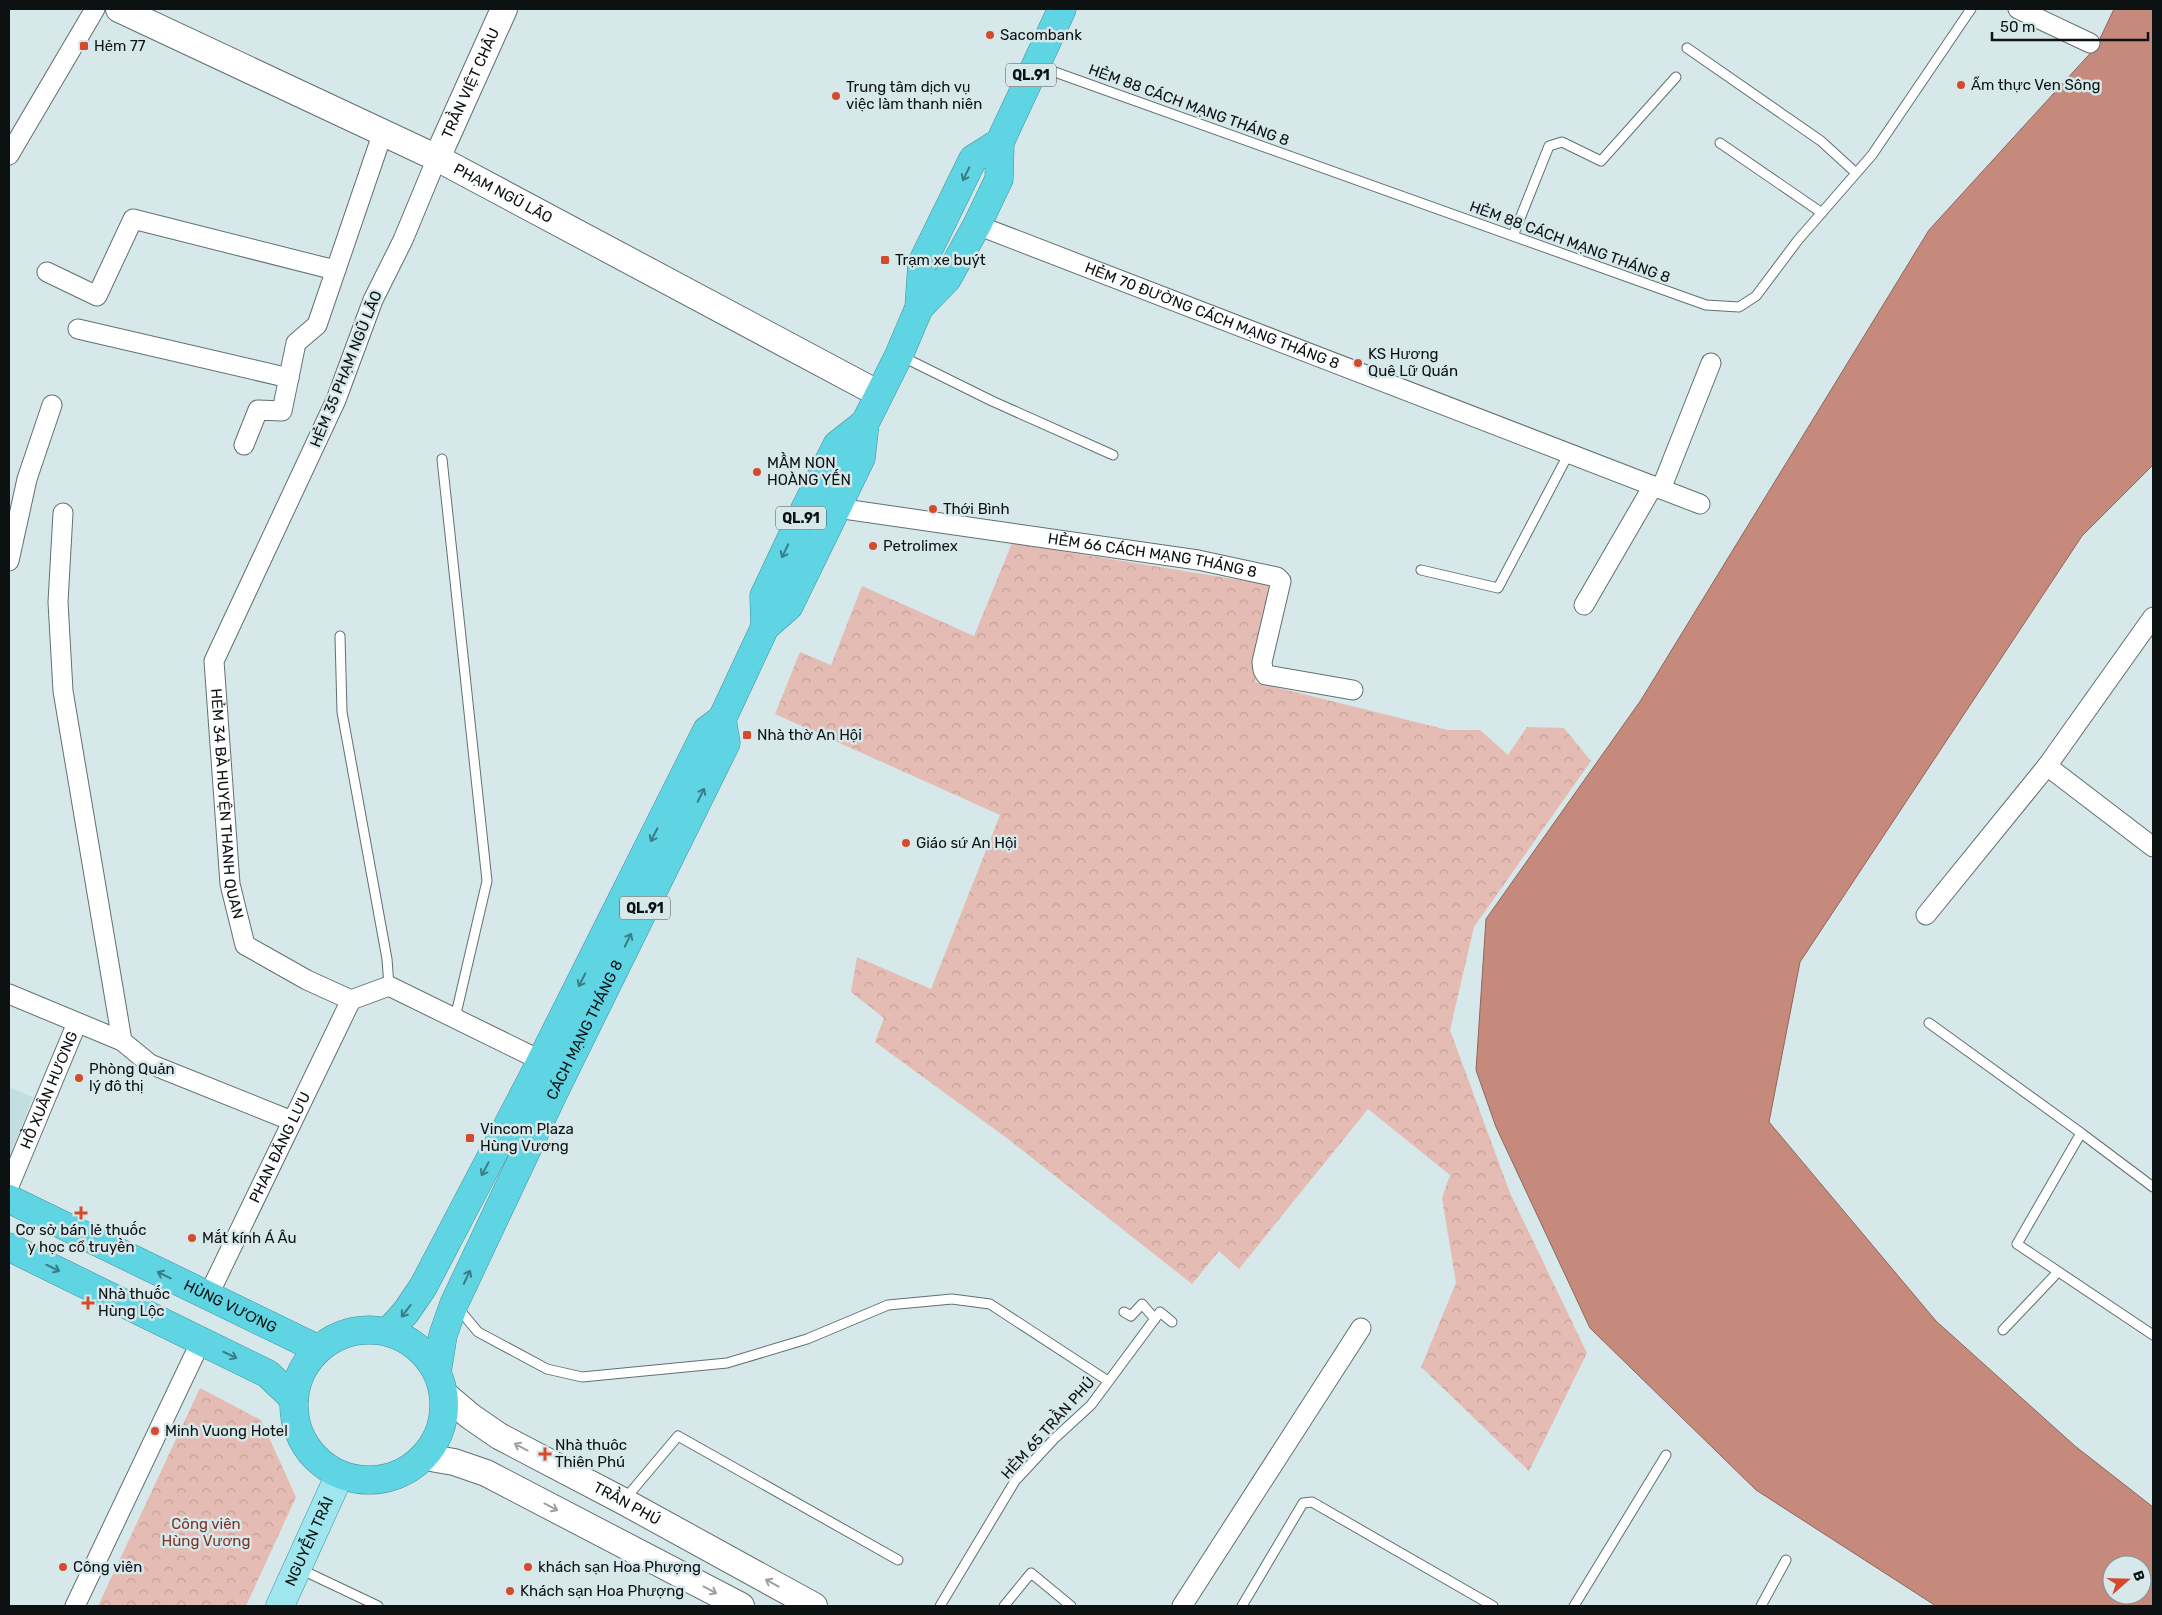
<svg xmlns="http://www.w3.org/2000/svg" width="2162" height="1615" font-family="Rubik,sans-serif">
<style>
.built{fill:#c3dee1}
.park{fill:url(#park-crowns)}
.water{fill:#c68a7c;stroke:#8e665c;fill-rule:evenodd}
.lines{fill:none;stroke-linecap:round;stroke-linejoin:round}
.lane-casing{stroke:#617072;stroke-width:11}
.street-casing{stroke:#617072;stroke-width:21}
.secondary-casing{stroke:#617072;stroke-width:28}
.primary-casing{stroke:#42909a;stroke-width:29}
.highway-casing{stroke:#42909a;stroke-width:29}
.lane{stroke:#fff;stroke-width:9}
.street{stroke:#fff;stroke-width:19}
.secondary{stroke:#fff;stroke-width:26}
.primary{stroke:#9fe6ef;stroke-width:28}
.highway{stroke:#5fd5e4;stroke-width:28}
.oneway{stroke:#3a7d86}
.oneway2{stroke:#9ea0a0}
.poi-dot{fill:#d54a2d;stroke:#d7e8eb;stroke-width:2}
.labels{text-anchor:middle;stroke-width:5;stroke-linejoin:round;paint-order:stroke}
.shield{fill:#d7e8eb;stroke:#495253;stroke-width:1}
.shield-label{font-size:14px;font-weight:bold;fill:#0c1112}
.poi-label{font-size:15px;fill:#0c1112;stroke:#d7e8eb;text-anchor:start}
.street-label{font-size:15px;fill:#0c1112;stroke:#d7e8eb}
.park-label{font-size:15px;fill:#7d3324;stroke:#d7e8eb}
</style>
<defs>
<pattern id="park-crowns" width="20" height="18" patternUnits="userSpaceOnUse" patternTransform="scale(1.25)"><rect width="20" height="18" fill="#e5bcb3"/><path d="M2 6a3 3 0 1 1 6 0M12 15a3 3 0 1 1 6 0" fill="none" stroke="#c3a199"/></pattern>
</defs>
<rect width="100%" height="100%" fill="#d7e8eb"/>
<path class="built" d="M9,1087L33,1097L10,1157H9Z"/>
<path class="park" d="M1012,543L1271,585L1255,682L1448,730H1480L1508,755L1527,727L1564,728L1591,761L1474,927L1450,1030L1510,1193L1587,1353L1529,1471L1421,1367L1456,1283L1442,1198L1450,1175L1368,1109L1239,1269L1219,1251L1192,1284L1008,1139L875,1042L884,1018L851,992L857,957L931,989L1000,815L775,714L800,652L831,665L862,586L974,636Z
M200,1388L261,1420L296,1497L246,1606H98Z"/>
<path class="water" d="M2114,9H2153V465L2082,536L1800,962L1769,1122L1936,1321L2075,1446L2153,1507V1606H1936L1756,1490L1590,1328L1496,1127L1476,1070L1486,919L1641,700L1929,230L2096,47ZM2112,1565H2142V1595H2112Z"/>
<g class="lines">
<defs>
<path id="lane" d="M1687,48L1821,141L1856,173
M1038,66L1706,305L1739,307L1756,296L1798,240L1872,155L1971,9
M1720,143L1822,213
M1513,236L1549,146L1562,142L1601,161L1676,77
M901,356L992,401L1113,455
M442,459L487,881L455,1018
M1421,570L1498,588L1569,453
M340,636L342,712L387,959L389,986
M1929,1023L2081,1133
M2153,1187L2081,1133L2017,1244L2153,1335
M457,1307L478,1332L547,1369L582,1377L727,1363L807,1339L888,1305L952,1299L990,1304L1108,1381
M1124,1312L1131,1316L1142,1304L1155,1319
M2003,1330L2057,1273
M625,1499L678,1436L898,1560
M300,1569L378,1606
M940,1606L1015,1481L1054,1439L1091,1405L1160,1312L1172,1322
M1004,1606L1031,1573L1071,1606
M1242,1606L1303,1503L1312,1502L1493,1606
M1574,1606L1666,1455
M1761,1606L1786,1560"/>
<g id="street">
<path d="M2018,9L2090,43"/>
<path d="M9,155L95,9"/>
<path id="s1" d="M437,158L403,240L373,300L336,400L214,661L230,884L245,945L307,980L351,1000L389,986L542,1061"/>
<path id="s2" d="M977,225L1700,504"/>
<path d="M47,272L97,296L133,219L335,270"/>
<path d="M78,329L289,378"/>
<path d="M244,445L258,410L282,411L296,343L317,325L383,132"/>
<path d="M1661,489L1711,363"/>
<path id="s3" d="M837,508L1198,560L1277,577L1281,581L1262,662L1263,670L1266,675L1353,690"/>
<path d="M63,513L58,602L63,691L122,1041"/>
<path d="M9,561L27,479L52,405"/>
<path d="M1584,605L1653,486"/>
<path d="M2047,766L2153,847"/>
<path d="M1926,915L2047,766L2153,617"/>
<path d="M9,994L122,1041L150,1064L292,1121"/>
<path id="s4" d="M9,1186L77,1023"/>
<path id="s5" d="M208,1296L351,1000"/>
<path d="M75,1606L201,1341"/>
<path d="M1182,1606L1361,1328"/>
</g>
<g id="secondary">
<path id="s6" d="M119,9L437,158L879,394"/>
<path id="s7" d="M437,158L504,9"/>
<path id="s8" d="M444,1394L470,1416L499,1436L623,1501L814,1606"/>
<path d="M425,1457L454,1462L486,1473L741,1606"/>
</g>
<g id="primary">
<path id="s9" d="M280,1606L339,1476"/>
</g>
<g id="highway">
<path d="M919,308L947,279L977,225L999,179L1000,142L1062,9"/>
<path d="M765,627L764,596L805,509L837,445L865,423"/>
<path id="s10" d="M9,1199L318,1349"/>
<path d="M9,1247L268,1374L294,1399"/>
<circle cx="369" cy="1405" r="75"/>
<path d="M388,1332L406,1312L423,1287L532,1079L707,730L722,719L765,627L789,606L861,458L865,423L899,355L919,308L922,263L973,159L1000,142"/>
<path id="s11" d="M437,1372L443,1335L454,1304L553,1094L726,743L722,719"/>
</g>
</defs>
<use href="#lane" class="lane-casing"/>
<use href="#street" class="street-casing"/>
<use href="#secondary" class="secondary-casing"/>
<use href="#primary" class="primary-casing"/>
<use href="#highway" class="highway-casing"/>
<use href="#lane" class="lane"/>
<use href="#street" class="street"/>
<use href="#secondary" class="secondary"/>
<use href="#primary" class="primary"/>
<use href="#highway" class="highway"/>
</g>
<defs><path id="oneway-shaft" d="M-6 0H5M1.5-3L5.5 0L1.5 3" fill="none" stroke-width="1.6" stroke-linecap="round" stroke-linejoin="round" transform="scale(1.25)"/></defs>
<g class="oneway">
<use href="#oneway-shaft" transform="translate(966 174) rotate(116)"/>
<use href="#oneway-shaft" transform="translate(785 551) rotate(116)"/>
<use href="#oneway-shaft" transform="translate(701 795) rotate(-64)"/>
<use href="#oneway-shaft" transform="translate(654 835) rotate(117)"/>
<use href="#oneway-shaft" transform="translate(628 940) rotate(-64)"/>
<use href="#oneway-shaft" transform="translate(582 980) rotate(117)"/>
<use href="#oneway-shaft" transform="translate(485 1169) rotate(118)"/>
<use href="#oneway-shaft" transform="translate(53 1268) rotate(26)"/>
<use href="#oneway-shaft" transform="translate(164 1275) rotate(-154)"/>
<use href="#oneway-shaft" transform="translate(467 1277) rotate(-65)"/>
<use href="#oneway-shaft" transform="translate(406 1311) rotate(128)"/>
<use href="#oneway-shaft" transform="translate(230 1355) rotate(26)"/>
</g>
<g class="oneway2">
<use href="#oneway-shaft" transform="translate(521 1447) rotate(-152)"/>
<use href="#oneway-shaft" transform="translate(551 1507) rotate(28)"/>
<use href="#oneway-shaft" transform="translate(772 1583) rotate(-151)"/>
<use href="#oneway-shaft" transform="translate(710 1590) rotate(28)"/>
</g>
<g class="poi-dot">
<circle cx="990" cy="35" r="5"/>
<rect x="79" y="41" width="10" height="10" rx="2.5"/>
<circle cx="1961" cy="85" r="5"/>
<circle cx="836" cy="96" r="5"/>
<rect x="880" y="255" width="10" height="10" rx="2.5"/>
<circle cx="1358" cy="363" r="5"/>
<circle cx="757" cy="472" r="5"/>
<circle cx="933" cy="509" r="5"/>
<circle cx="873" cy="546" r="5"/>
<rect x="742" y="730" width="10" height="10" rx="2.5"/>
<circle cx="906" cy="843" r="5"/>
<circle cx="79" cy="1078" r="5"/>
<rect x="465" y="1133" width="10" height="10" rx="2.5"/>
<path d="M78.5 1205.5h5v5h5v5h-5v5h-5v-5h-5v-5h5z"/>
<circle cx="192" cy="1238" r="5"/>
<path d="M85.5 1295.5h5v5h5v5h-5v5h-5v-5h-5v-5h5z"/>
<circle cx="155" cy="1431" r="5"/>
<path d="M542.5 1446.5h5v5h5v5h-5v5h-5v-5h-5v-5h5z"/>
<circle cx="63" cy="1567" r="5"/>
<circle cx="528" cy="1567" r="5"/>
<circle cx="510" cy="1591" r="5"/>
</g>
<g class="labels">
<g class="shield">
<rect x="1006" y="63.5" width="50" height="23" rx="4"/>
<rect x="776" y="506.5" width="50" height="23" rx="4"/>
<rect x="620" y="896.5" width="50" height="23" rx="4"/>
</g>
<g class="shield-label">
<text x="1031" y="80">QL.91</text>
<text x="801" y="523">QL.91</text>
<text x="645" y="913">QL.91</text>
</g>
<g class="poi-label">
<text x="1000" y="40">Sacombank</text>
<text x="94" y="51">Hẻm 77</text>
<text x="1971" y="90">Ẩm thực Ven Sông</text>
<text x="846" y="92">Trung tâm dịch vụ<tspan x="846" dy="17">việc làm thanh niên</tspan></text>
<text x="895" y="265">Trạm xe buýt</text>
<text x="1368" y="359">KS Hương<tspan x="1368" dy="17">Quê Lữ Quán</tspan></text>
<text x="767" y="468">MẦM NON<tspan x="767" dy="17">HOÀNG YẾN</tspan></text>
<text x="943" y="514">Thới Bình</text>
<text x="883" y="551">Petrolimex</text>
<text x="757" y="740">Nhà thờ An Hội</text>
<text x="916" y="848">Giáo sứ An Hội</text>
<text x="89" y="1074">Phòng Quản<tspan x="89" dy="17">lý đô thị</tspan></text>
<text x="480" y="1134">Vincom Plaza<tspan x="480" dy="17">Hùng Vương</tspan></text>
<text x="81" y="1235" text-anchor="middle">Cơ sở bán lẻ thuốc<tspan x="81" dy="17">y học cổ truyền</tspan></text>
<text x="202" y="1243">Mắt kính Á Âu</text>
<text x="98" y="1299">Nhà thuốc<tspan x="98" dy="17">Hùng Lộc</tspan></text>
<text x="165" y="1436">Minh Vuong Hotel</text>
<text x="555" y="1450">Nhà thuôc<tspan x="555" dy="17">Thiên Phú</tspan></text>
<text x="73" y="1572">Công viên</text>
<text x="538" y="1572">khách sạn Hoa Phượng</text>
<text x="520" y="1596">Khách sạn Hoa Phượng</text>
</g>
<g class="street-label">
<text dy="5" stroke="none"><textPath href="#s7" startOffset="82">TRẦN VIỆT CHÂU</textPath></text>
<text transform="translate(1189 105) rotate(20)" y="5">HẺM 88 CÁCH MẠNG THÁNG 8</text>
<text dy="5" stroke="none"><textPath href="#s6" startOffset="426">PHẠM NGŨ LÃO</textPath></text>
<text transform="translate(1570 242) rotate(20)" y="5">HẺM 88 CÁCH MẠNG THÁNG 8</text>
<text dy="5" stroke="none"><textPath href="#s2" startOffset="252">HẺM 70 ĐƯỜNG CÁCH MẠNG THÁNG 8</textPath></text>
<text transform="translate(346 369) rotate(-68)" y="5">HẺM 35 PHẠM NGŨ LÃO</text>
<text dy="5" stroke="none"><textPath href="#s3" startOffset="319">HẺM 66 CÁCH MẠNG THÁNG 8</textPath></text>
<text dy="5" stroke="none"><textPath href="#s1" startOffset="694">HẺM 34 BÀ HUYỆN THANH QUAN</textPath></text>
<text dy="5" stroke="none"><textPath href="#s11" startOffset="374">CÁCH MẠNG THÁNG 8</textPath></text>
<text dy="5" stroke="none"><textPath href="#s4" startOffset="104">HỒ XUÂN HƯƠNG</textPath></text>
<text dy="5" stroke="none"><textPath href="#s5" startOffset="165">PHAN ĐĂNG LƯU</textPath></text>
<text dy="5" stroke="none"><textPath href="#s10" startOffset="246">HÙNG VƯƠNG</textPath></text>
<text transform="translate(1048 1428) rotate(-48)" y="5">HẺM 65 TRẦN PHÚ</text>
<text dy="5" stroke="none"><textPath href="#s8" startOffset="214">TRẦN PHÚ</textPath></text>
<text dy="5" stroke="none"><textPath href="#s9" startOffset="71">NGUYỄN TRÃI</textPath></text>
</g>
<g class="park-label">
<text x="206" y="1529">Công viên<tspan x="206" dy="17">Hùng Vương</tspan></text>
</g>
</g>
<rect width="2162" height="1615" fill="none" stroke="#0c1112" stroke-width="20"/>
<g transform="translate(2127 1580) rotate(70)"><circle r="24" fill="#d7e8eb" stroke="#869294"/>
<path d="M0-4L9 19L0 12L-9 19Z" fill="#d54a2d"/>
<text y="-8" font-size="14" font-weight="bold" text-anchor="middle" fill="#0c1112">B</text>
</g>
<path d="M1992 32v8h156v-8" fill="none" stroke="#0c1112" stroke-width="2.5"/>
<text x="2000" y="32" font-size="15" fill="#0c1112" stroke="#d7e8eb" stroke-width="4" paint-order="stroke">50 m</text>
</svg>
